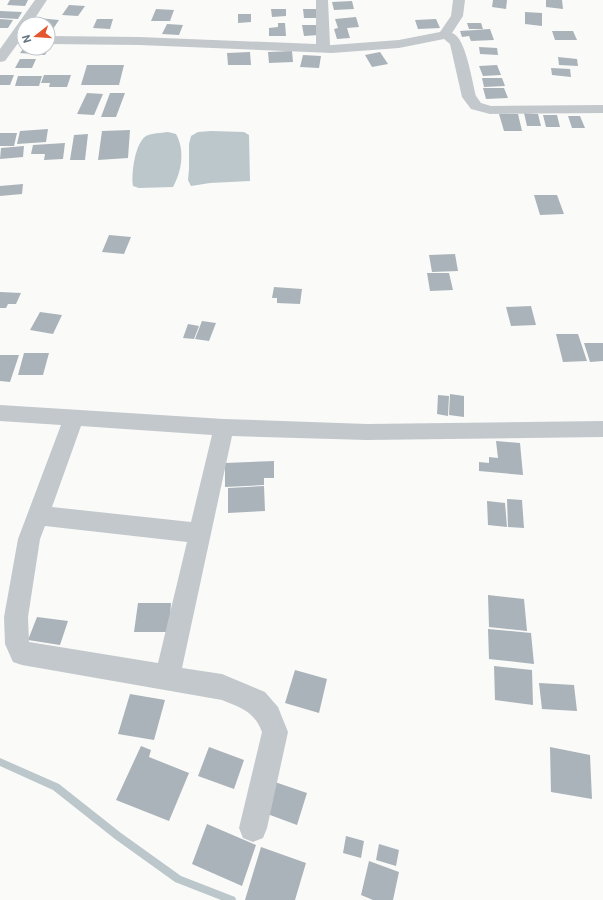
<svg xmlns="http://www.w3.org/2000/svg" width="603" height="900" font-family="Roboto,sans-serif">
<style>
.water{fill:#bbc7cb}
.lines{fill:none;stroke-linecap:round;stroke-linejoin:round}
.stream{fill:#bbc7cb;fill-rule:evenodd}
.building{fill:#aab3b9}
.minor{fill:#c3c8cc;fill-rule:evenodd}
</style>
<rect width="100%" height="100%" fill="#fafaf8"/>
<path class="water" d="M211,131L244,132L249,135L250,181L210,183L191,186L188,180L189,169V144L191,136L198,132Z
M168,132L176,134C185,150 182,171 173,187L139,188L133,186C131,174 135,143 146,136C152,133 161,133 168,132Z"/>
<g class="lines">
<path class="stream" d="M0,758L59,784L121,833L181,876L235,897L236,900H221L175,882L115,839L53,790L0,766Z"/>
</g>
<path class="building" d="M10,0H28L25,6L7,5Z
M493,0H507L506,9L492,7Z
M546,0H562L563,9L546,7Z
M352,1L354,9L334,10L332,2Z
M69,5L85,6L78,16L62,15Z
M156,9L174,10L170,21H151Z
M271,9H286V16L272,17Z
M303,9H317L319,18H304Z
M0,11L22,12L18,19L0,18Z
M525,12L542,13V26L525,24Z
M238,14H251V22L238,23Z
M356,17L359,27L347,28L350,38L337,39L334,29L338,28L335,19Z
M38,18L59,20L51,32H48V24H33Z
M0,19L13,20L8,28H0Z
M97,19H113L110,29L93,28Z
M436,19L440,28L418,29L415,20Z
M278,23H285L286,36H269V28L278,27Z
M467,23H481L483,29H469Z
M167,24L183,25L179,35L162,34Z
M302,25H316L319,35L304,36Z
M490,29L494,40L471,41L469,36L462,37L460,31Z
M552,31H573L577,40H555Z
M48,44H51L45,55L20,53L24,48H48Z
M479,47L497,48L498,55L480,54Z
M292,51L293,62L269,63L268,52Z
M250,52L251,65H228L227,53Z
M380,52L388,64L372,67L365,55Z
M303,55L321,56L319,68L300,67Z
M558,57L577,59L578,66L559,65Z
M20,59H36L32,68H15Z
M87,65H124L119,85H81Z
M497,65L501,75L483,76L479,66Z
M551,68L570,69L571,77L552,75Z
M0,75H14L10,85H0Z
M44,75H71L67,87H49L50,83H41Z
M18,76H42L39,86H15Z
M482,78H502L505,86L484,87Z
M483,88H504L508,98L486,99Z
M87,93L103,94L94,115L77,114Z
M110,93H125L116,117H101Z
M524,113L538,114L541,126H527Z
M499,114H518L522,131H504Z
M543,115H557L560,127H546Z
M568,116H580L585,128H572Z
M48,129L46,142L17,144L20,131Z
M130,130L128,158L98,160L102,131Z
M0,133H17L14,146H0Z
M88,134L85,160H70L74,135Z
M65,143L63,159L44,160L45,154H31L33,145Z
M24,146L23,157L0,159L1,148Z
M23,184L22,194L0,196V186Z
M534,195H557L564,214L540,215Z
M109,235L131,237L124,254L102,252Z
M455,254L458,271L432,272L429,255Z
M427,273H449L453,290L430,291Z
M274,287L302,289L300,304L277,303V298H272Z
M0,292L21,293L16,304H8L6,308H0Z
M531,306L536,325L511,326L506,307Z
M40,312L62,315L53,334L30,330Z
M202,321L216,323L209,341L195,339Z
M188,324L199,326L194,339L183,338Z
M556,334H578L587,361L563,362Z
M584,343H603V361L590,362Z
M24,353H49L43,375H18Z
M0,355H19L10,382L0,381Z
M450,394L464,396V417L449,415Z
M438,395L449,396L448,416L437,414Z
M496,441L520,443L523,475L479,471V462L489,463V457L498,458Z
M274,461V478H264V485L225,487V463Z
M264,486L265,511L228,513V488Z
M507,499L522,500L524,528L508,527Z
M487,501L505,503L507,527L488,525Z
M488,595L524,599L527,631L489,627Z
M138,603H171L169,632H134Z
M37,617L68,621L60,645L28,640Z
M488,629L531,633L534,664L489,659Z
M494,666L532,670L533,705L495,700Z
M295,670L327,679L319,713L285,703Z
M539,683L574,685L577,711L542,709Z
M130,694L165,700L154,740L118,734Z
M141,746L151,750L149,757L189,773L169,821L116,800Z
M209,747L244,760L234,789L198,776Z
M550,747L590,755L592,799L551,792Z
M272,781L307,793L297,825L262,812Z
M207,824L256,845L242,886L192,864Z
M346,836L364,841L361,858L343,853Z
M379,844L399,850L396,866L376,860Z
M261,847L306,863L295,900H245Z
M369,861L399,872L393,900H373L361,895Z"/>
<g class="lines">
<path class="minor" d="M35,0H47L31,24H24V35L5,61L0,62V49Z
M316,0H328L330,45H332L399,40L440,32L451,16L453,0H465L463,16L452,33C466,37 472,82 476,96L481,103L491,106L603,105V113L490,114L471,109L462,97L450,44L444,39L399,48L332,53L139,45L48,44V36L139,37L316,44Z
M0,405L224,419L367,424L603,421V437L367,440L232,436L182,668L222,674L265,692L278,707L288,732L267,828L263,838L253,842L243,838L239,828L262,732C254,711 241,708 222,700L22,665L13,662L5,644L4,617L18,539L61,425L0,421ZM81,426L212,435L191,522L52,507ZM45,526L187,542L158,663L29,642L28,617L40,539Z"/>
</g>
<g transform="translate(36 36) rotate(253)"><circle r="19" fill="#ffffff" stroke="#c1c8cd"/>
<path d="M0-3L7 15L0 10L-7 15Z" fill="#e4572e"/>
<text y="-6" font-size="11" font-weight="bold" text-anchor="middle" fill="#657683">N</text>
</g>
</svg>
